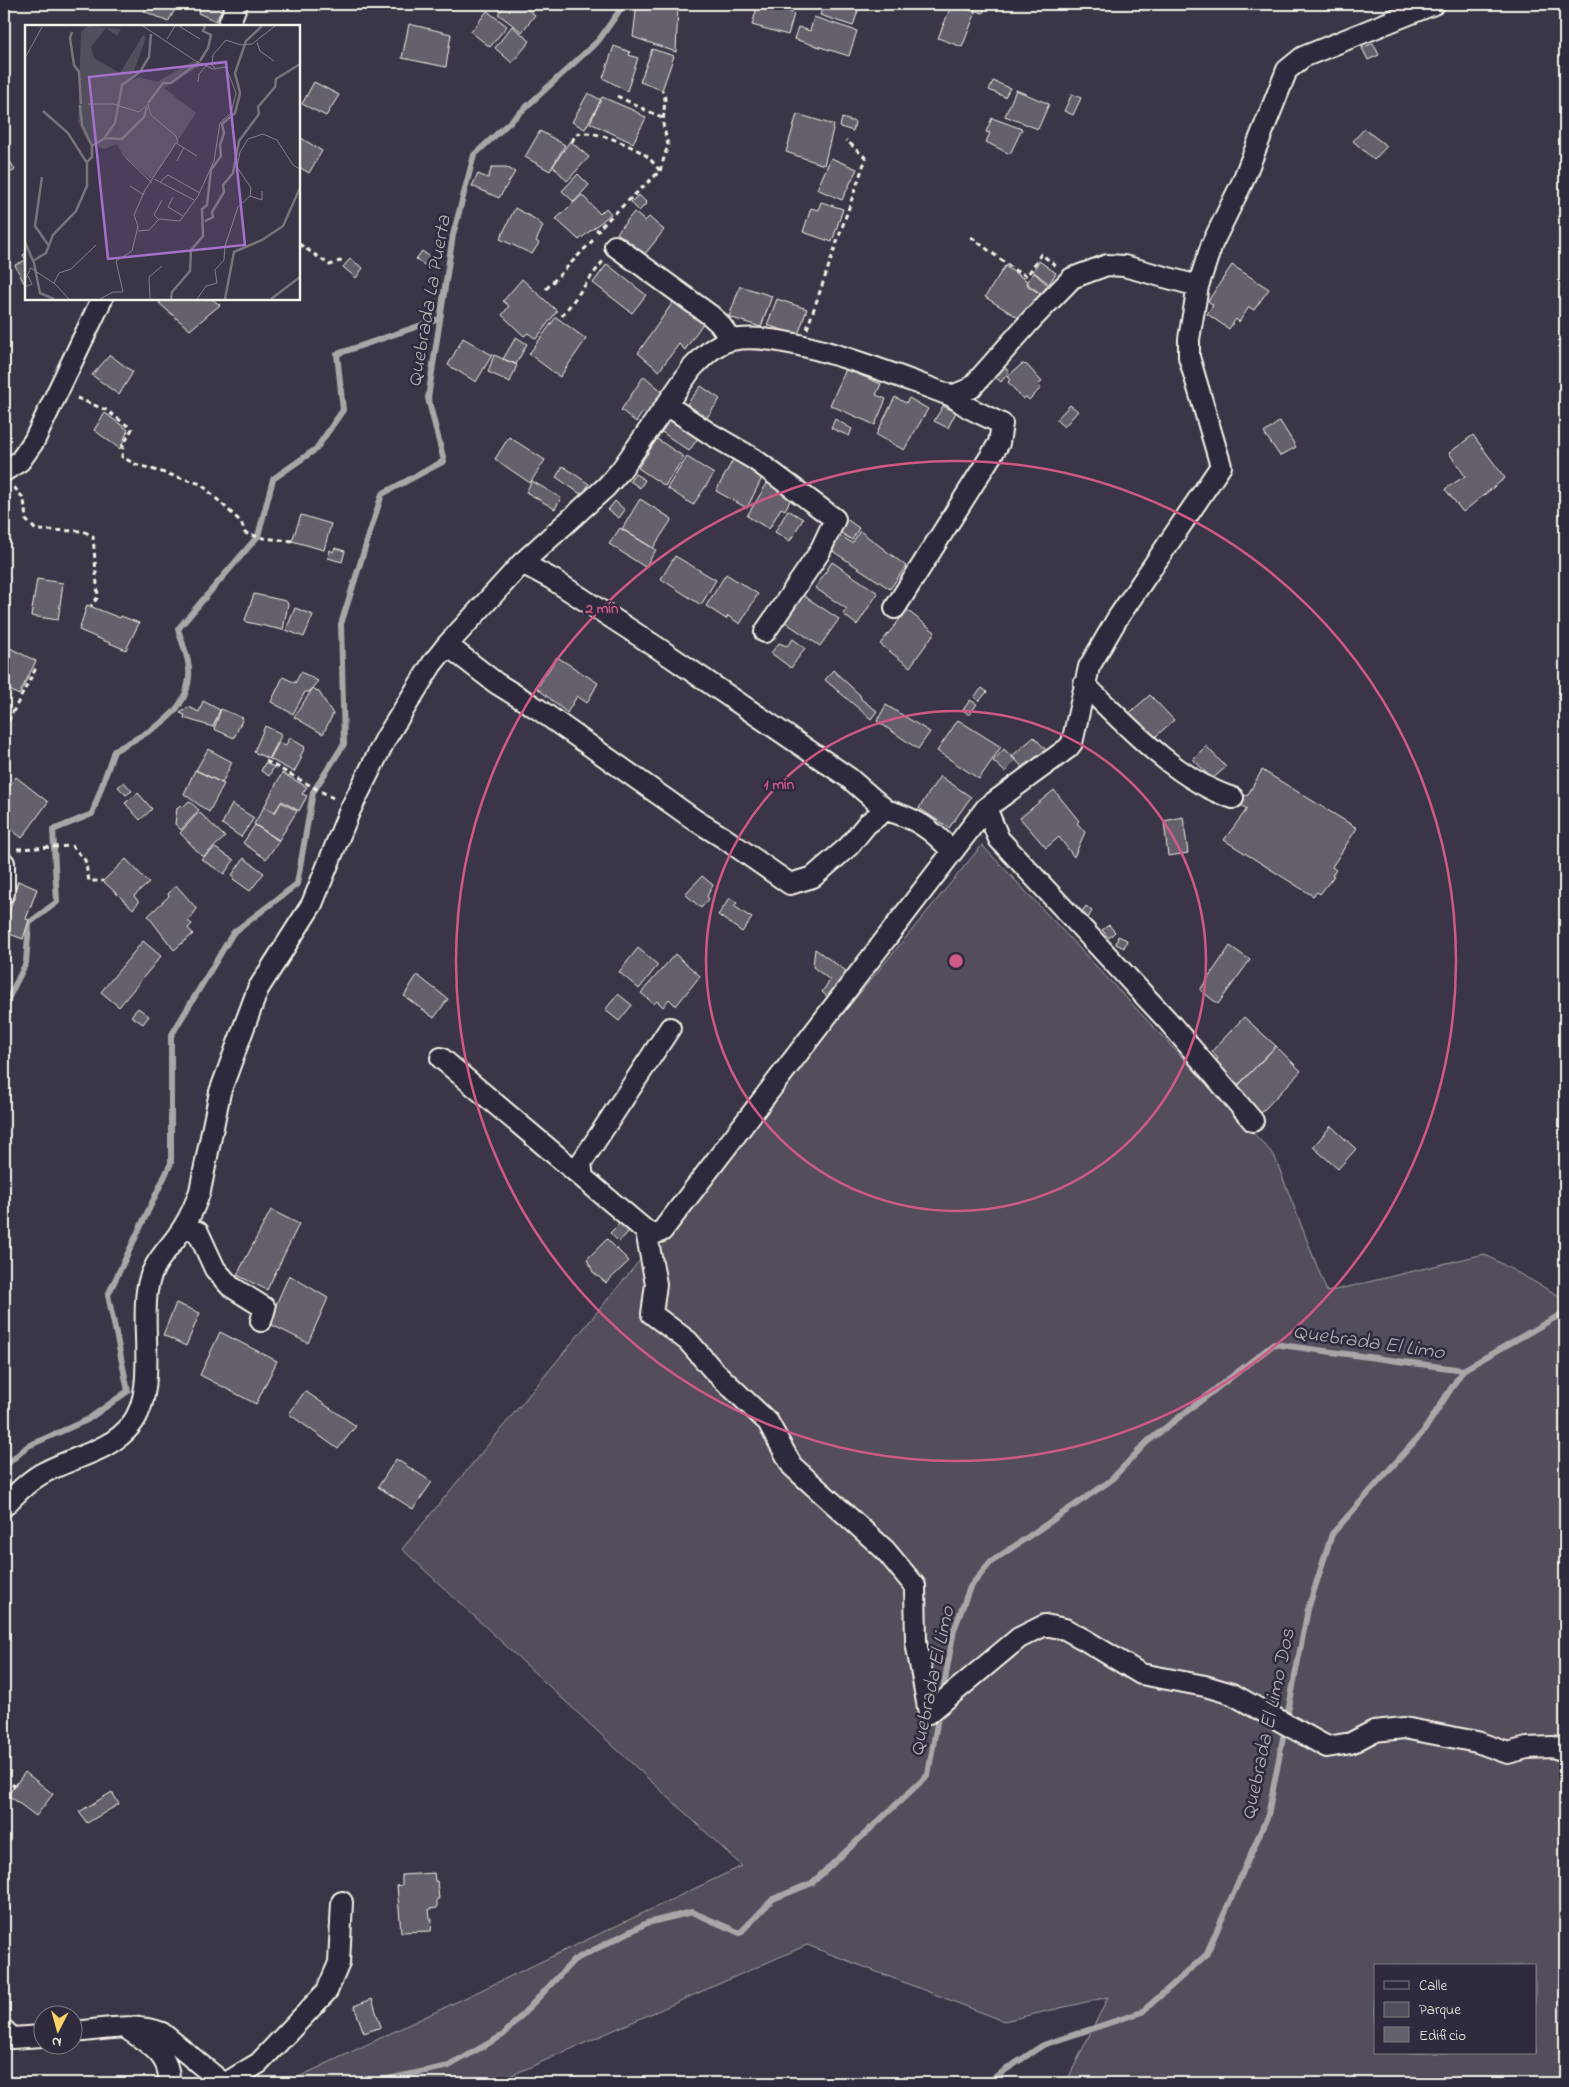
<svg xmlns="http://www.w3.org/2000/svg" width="1569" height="2087" font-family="'Indie Flower',sans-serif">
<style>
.green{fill:#534e5c;stroke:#a4a0a2;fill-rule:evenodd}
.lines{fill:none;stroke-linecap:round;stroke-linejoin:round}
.stream{stroke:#aaa6a7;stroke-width:6}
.building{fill:#65616c;stroke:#f4f1e8}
.minor-casing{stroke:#f4f1e8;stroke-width:24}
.path{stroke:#f4f1e8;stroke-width:3;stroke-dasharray:5 4;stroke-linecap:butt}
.minor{stroke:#2f2a3d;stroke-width:20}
.ring{fill:none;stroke:#d15985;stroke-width:2.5}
.labels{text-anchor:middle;stroke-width:5;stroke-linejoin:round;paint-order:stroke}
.water-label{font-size:21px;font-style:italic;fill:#b6b2b2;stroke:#2f2a3d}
.inset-river{fill:none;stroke:#78747b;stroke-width:2.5}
.inset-road{fill:none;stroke:#858187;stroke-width:1}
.view{fill:#a571cd;fill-opacity:0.15;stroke:#a571cd;stroke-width:2.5}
.inset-edge{fill:none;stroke:#f4f1e8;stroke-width:2.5}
.centre{fill:#d15985;stroke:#2f2a3d;stroke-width:2.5}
.ring-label{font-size:15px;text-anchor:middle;font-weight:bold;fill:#d15985;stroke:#2f2a3d;stroke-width:5;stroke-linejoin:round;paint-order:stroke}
</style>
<rect width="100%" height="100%" fill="#3b3647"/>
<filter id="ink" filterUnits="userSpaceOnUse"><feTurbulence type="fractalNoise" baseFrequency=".02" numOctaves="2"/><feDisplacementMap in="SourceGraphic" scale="10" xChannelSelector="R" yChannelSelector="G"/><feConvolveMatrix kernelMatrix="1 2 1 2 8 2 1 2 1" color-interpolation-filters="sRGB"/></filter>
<g filter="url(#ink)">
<path class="green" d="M982,845L1274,1155L1327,1292L1484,1254L1565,1299V2083H1066L1108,1997L1004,2021L807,1945L494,2083H286L742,1866L402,1549ZM1375,1966H1535V2053H1375Z"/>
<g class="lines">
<path class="stream" d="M4,1007L26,963L29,923L57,902L53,830L92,814L114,751C145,733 186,718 189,677C191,663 182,643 178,629L258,536L273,479L316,449L343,410L337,354L439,319
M4,1467L28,1446L87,1420L128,1391L108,1295L171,1163V1036L233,933L297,884L313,792L344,744L341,624L382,494L444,461L428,398L453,235L474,155L599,40L624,4
M942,1696L954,1630L970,1587L991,1562L1110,1481L1147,1442L1274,1344L1463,1370L1565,1312
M369,2083L449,2066L503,2035L574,1960L647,1923L692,1912L740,1933L773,1899L812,1883L928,1775L939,1711
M986,2083L1043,2045L1142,2012L1206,1955L1268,1815L1308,1609L1332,1534L1423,1432L1463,1370"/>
</g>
<path class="building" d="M147,4H178L168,22L144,11Z
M203,4H233L230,11L223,7L216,21L198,13Z
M506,4H520L535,15L522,32L498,14Z
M637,4H669L678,7L676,52L633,37Z
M758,4H773L789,8L788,11L794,14L788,35L752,25Z
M824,4H860L853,26L820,15Z
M952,4L976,12L962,47L938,38Z
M958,4H986L983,13Z
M487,11L507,26L490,47L471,32Z
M814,17L857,31L849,56L794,39L798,27L810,31Z
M409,24L451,34L446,67L402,58Z
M512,26L530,41L512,63L495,48Z
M1373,43L1379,55L1368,60L1362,48Z
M614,46L630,52L629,55L638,58L627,91L603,78Z
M652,49L674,56L662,90L640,82Z
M993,81L1010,88L1005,97L989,90Z
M314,82L339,95L326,116L302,104Z
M1016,90L1049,104L1038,129L1005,116Z
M588,93L601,100L585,129L572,122Z
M1072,94L1081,98L1073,115L1064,111Z
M602,97L635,111L646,118L633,143L590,123Z
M797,114L834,125L824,165L786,152Z
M842,118L855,122L853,131L840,127Z
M992,118L1022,129L1010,154L986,142L990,133L986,132Z
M1364,129L1387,146L1374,160L1353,141Z
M540,131L565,145L550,171L525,157Z
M301,138L322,151L309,173L299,167V142Z
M570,141L589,157L567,181L553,166Z
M7,156L15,170L4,177V157Z
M831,158L857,169L842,200L817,189Z
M492,167H506L515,172L499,198L472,186L478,174L488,178Z
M578,174L589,185L574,202L562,191Z
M582,195L600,214L606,208L611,214L579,240L556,219Z
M639,195L647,203L639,211L631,202Z
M821,202L843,209L832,242L803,232L811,208L818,210Z
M515,208L535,219L543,226L536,241L539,243L532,254L500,239Z
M634,212L645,221L649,217L664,230L645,254L617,233Z
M422,251L433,259L427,267L416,259Z
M26,253V282L24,283L15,265L26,260L23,255Z
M350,259L363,268L356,278L343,267Z
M1039,261L1056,273L1049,284L1033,271Z
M607,264L646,295L632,313L593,283Z
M1232,265L1269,289L1254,310L1249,307L1239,322L1236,319L1229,329L1207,314L1213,305L1208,301Z
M1005,266L1026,280L1028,286L1042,295L1022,320L985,297Z
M1034,273L1048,285L1041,294L1029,285L1027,281Z
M522,279L557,311L536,339L528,333L524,336L502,315L509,306L503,301Z
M740,286L772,296L761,327L729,317Z
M164,299H212L220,305L190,330L159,303Z
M675,299L705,320L685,350L679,344L659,371L638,353Z
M777,299L807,309L798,335L767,325Z
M556,317L586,339L560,377L529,354Z
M516,337L527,344L516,364L503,359Z
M463,338L492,355L476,382L448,365Z
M110,355L133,372L119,395L92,375Z
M494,355L517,365L510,382L488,372Z
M1022,364L1027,365L1042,382L1038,385L1041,388L1029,400L1026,397L1023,399L1008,382L1010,379L1008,376Z
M1004,366L1009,372L1001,382L994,376Z
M846,369L881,384L876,395L886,399L875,425L830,405Z
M644,376L664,393L647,415L643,412L636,422L621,410Z
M701,386L720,399L706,419L687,404Z
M895,397L906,403L909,398L928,409L904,450L876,435Z
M1070,405L1078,411L1064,427L1056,420Z
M943,406L956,412L948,428L934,421Z
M105,413L128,430L120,449L94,430Z
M671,413L701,434L689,451L659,430Z
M835,419L852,429L849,436L831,428Z
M1280,421L1296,447L1280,456L1264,433Z
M1473,435L1505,478L1463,512L1445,489L1465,476L1449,453Z
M509,437L545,460L530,483L495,459Z
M657,439L684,457L665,486L638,468Z
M735,456L764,474L747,508L716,491Z
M687,457L714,474L693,505L667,488Z
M563,466L589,484L582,495L556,477Z
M635,474L645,480L640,488L630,481Z
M532,481L561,498L555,509L526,492Z
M768,482L792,497L785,510L781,508L769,529L747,516Z
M640,499L672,519L653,548L622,529Z
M615,501L625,510L619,518L608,510Z
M788,510L803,519L790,541L775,532Z
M301,515L331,524L324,550L292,541Z
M845,518L859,528L852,540L838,531Z
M620,528L656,550L645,567L609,544Z
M860,531L906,566L890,589L831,550L840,535L852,543Z
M335,548L345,551L342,562L328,558L330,550L333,552Z
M675,556L716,580L701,605L661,579Z
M832,562L878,593L857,625L843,614L847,609L815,588Z
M726,574L758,594L740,624L728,616L726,619L706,606Z
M37,579L63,583L58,620L31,616Z
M254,594L286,601L288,604L283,630L246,622L245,620Z
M801,594L839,619L820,646L782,620Z
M87,605L120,618L121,616L139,623L126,650L79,630Z
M295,608L313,615L304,637L286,630Z
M907,610L935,632L910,667L880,644Z
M793,639L805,648L791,668L771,653L779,643L787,646Z
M4,645L36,661L19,695L4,687Z
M557,657L598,683L587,703L577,696L567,713L537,688Z
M833,670L860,695L861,699L877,711L871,719L825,680Z
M301,672L318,681L309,692H305L293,714L271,702L283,677L295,683Z
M313,688L319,692L333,714L323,734L294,717Z
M982,688L987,692L979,701L974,697Z
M1150,695L1174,720L1155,737L1143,724L1138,728L1127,715Z
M970,700L977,704L969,715L963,710Z
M203,701L220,710L213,727L184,718L185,715L180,713L189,707L199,712Z
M886,705L930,732L918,749L877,721Z
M221,709L243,718L234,738L214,729Z
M958,720L1001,747L979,779L937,751Z
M265,726L282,734L269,759L254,752Z
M1034,737L1046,750L1025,770L1012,756Z
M290,738L305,747L300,757H302L294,772L270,759L279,742L285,746Z
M1206,746L1226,767L1212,779L1193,759Z
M208,749L232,762L222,783L196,770Z
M1004,749L1015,760L1005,772L993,761Z
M265,763L274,767L269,776L261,771Z
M195,770L224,784L209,812L184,794Z
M1262,770L1357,828L1332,867L1336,870L1332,875L1334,876L1320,894L1317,892L1313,896L1224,840L1247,809L1232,800L1237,791L1247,796Z
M282,773L307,787L302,794L307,796L299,811L282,801L275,812L264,807Z
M940,776L971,797L949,828L919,808Z
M16,777L48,802L22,838L4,824L9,814L4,810V794Z
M124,782L132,791L126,795L118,787Z
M1054,790L1079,821L1077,823L1085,832L1074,857L1059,837L1046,848L1020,818Z
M138,793L152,809L140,820L125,803Z
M189,801L199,810L181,830L175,824L177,808L180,805L183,807Z
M281,802L297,811L279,840L254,824L264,807L275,813Z
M232,804L254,818L241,837L222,824Z
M198,813H200L225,837L203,857L180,833Z
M1183,817L1188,853L1168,856L1164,821Z
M255,825L279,841L266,859L243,843Z
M215,848L234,860L224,874L201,859Z
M244,858L264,873L250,891L233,879L235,877L232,875Z
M126,859L149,883L134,896L139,902L133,909L103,881Z
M702,876L713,885L707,896L709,899L701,908L685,894Z
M18,881L37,889L26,919L29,920L23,939L4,932Z
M176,885L197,909L188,921L192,924L188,928L193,934L174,950L148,916L169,896L168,894Z
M730,898L737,903L734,906L752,918L742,932L718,915Z
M1086,906L1092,911L1088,918L1081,913Z
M1109,925L1115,932L1109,938L1102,930Z
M1118,936L1127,940L1124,948L1116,944Z
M143,941L161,956L119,1007L101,992Z
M1230,946L1250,960L1218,1004L1200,990Z
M638,948L658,965L639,989L619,972Z
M815,949L846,971L842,978L845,980L829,998L822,992L830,980L813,967Z
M675,954L700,976L676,1006L669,999L663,1007L657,1001L654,1004L641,993Z
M417,975L448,999L434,1018L404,996Z
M618,994L632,1005L619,1021L605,1010Z
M138,1008L149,1016L143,1024L131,1016Z
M1244,1017L1276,1046L1239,1084L1223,1074L1212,1063L1218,1059L1212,1051Z
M1276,1046L1301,1071L1260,1114L1234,1090Z
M1331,1126L1356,1149L1338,1169L1313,1147Z
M271,1210L299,1224L267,1290L237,1275Z
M620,1223L629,1231L619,1242L610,1233Z
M607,1239L629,1261L606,1283L593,1272L587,1259Z
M289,1275L328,1298L308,1343L268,1323Z
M176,1303L200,1313L186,1346L163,1335Z
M220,1332L277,1361L256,1404L200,1375Z
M305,1391L356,1426L338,1449L289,1414Z
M396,1459L432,1482L413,1509L378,1487Z
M25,1772L53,1794L36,1816L8,1795Z
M112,1792L119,1804L87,1823L79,1812Z
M434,1873L435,1881H437L439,1899H437V1908L429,1909L430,1919H432L431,1931L401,1932L397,1886L402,1885V1875Z
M372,1999L381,2027L364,2033L354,2006Z"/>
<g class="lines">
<defs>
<path id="minor" d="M228,26L237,4
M615,246L710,315L719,323L731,340
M667,405L709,433L754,459L835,519L819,553L765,632
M4,471L20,461L34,441L102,299
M522,563L552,579L658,648L849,778L886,810
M895,608L999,443L1002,424L969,408L952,396
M447,645L496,683L538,709L695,820L724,838L790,884L813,877L849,846L867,824L886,810C917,819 930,828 952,851
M1084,684C1125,724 1178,781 1233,798
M986,808L999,839L1168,1021L1253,1121
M4,863V893
M441,1058L646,1231L654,1234L662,1231L986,808L1068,748L1072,743L1089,667L1117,619L1221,466L1189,357V339L1198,286L1212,244L1242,183L1287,70L1303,57L1434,4
M583,1178L581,1163L670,1028
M184,1227L198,1232L215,1269L230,1286L265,1308L261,1321
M646,1231L656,1284L652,1314L688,1341L713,1370L768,1422L792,1466L885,1550L915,1586L916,1642L929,1713
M4,1506C16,1494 29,1480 45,1472C73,1457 111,1451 131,1425C157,1392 141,1330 147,1291C151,1261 170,1250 184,1226C191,1215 196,1203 200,1191L220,1092L258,989L312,904L350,810L386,738L432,664L447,645L522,563L606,487L621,470L692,368C704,356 716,343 732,340C784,329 900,377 952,396L971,388L1033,318L1072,278L1107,265L1124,266L1198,286
M929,1713L1019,1638L1045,1625L1065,1629L1085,1640L1141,1674L1205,1686L1232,1694L1327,1747L1351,1743L1374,1731L1404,1728L1477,1742L1508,1753L1527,1748L1553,1747L1565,1751
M126,2028C147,2043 171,2054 169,2083
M4,2030L12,2038L42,2036
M72,2032C101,2030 134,2022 162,2033L223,2083
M226,2083L259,2063L327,1991L339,1963L342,1902"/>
</defs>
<use href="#minor" class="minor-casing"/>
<path class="path" d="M617,96L664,119
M572,142L575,135C590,127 630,145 644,154C650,158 655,165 660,171L597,230L601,233
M660,171L668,145L663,124L665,98L662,90
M971,237L1016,271L1027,276L1041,254L1056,266
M299,244L330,265L340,261L345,264
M546,289L596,237
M562,316L603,261
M807,329L866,158L846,140
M77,398L106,410L132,429L123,446L122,457L135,464L201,484L241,522L245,533L263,538L292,541
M14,487L24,499L26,520L36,530L83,531L93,536L98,597L91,606
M4,729L37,666
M266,761L333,798
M17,849L72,846L85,860L89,881H103
M4,1780L15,1786"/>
<use href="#minor" class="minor"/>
</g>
</g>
<g class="ring">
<circle cx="956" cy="961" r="250"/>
<circle cx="956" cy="961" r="500"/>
</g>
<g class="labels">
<g class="water-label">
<text transform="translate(428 301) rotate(-80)" y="7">Quebrada La Puerta</text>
<text transform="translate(1369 1341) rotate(8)" y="7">Quebrada El Limo</text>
<text transform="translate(931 1681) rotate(-78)" y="7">Quebrada El Limo</text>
<text transform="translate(1267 1724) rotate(-78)" y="7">Quebrada El Limo Dos</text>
</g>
</g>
<g transform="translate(25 25)">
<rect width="275" height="275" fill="#3b3647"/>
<path d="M63,1L96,4L92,11L81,3L66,22L69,33L95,48L118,10L121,12L106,55L114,52L132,57L168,36L176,40L139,63L171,88L127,155L98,131L92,119L79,124L62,116L53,96L56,7Z" fill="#534e5c"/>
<path class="inset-river" d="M47,7L45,13L49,40L54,47L56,79M175,36L183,23L186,10L178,6L180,1M123,78L138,58H146L174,37M55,80L57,100L67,121M18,86L43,108L62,138M80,112L90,98L97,60L115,47L124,32L126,9M17,152L10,201L24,221M180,196L188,192L187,187L199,167L198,160L208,148L214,116L234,89L233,82L250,62L251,54L275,39M0,217L9,238L15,268L29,274M8,236L21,228L28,210L51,186L62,161V137L67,132V121L80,113L97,114L119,92L122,82M146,274L147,267L165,246L166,225L178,211L177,184L182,180L186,145L196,131L195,120L199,108L197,99L210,88L215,68L210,48L221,16L237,1M200,274L209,227L237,215L258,201L275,163M246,274L275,252"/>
<path class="inset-road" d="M154,1L175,14M142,14L150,1M232,17L235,26L249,36M0,33L17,2M190,43L187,40L188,30L201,15L216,20L227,19L250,1M173,57L174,49L182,40M63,79H88L114,87L123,79M123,79L126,90L151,111L153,118M101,133L127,158M152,136L159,122M129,154L135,157L143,150L175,168M135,157L169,175M105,161L119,170M225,171L237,175V166M148,172L143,182L158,191M133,194L129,190L137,175M113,206L124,205L134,194L155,196L173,171L189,136L195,98L206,88L211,68L201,42L188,44L169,35L118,1M0,255L6,243L30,259L44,274M29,258L34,248L46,244L71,220M0,262L7,259L3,251M75,274L88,267H98L91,236L107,226L113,201L109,190L120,165L151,118L172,131M125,274L124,252L137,241M172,274L181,261L192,258L190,245L199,235L200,221L213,182L225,171L226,163L212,142L215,127L223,114L238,109L252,115L268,140L275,144"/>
<path class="view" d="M201,37L220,220L83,234L64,52Z"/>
<rect width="275" height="275" class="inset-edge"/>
</g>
<circle cx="956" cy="961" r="8" class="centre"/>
<g class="ring-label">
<text x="602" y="613">2 min</text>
<text x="779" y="789">1 min</text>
</g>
<rect width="1569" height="2087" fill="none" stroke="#2f2a3d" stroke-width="20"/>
<rect x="10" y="10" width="1549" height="2067" fill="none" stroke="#f4f1e8" stroke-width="2" filter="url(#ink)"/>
<rect x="1374" y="1964" width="162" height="90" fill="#2f2a3d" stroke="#7e7a81"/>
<rect x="1384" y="1981" width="25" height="8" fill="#2f2a3d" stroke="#7e7a81"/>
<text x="1419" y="1990" font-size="15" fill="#f4f1e8">Calle</text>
<rect x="1384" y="2002" width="25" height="15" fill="#534e5c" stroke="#7e7a81"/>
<text x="1419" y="2014" font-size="15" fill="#f4f1e8">Parque</text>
<rect x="1384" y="2027" width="25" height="15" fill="#65616c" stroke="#7e7a81"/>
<text x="1419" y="2040" font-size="15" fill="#f4f1e8">Edificio</text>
<g transform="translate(58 2030) rotate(186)"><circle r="24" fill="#2f2a3d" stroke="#7e7a81"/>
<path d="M0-4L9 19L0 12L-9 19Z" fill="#ffd166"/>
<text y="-8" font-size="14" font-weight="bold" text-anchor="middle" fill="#f4f1e8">N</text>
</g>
</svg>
